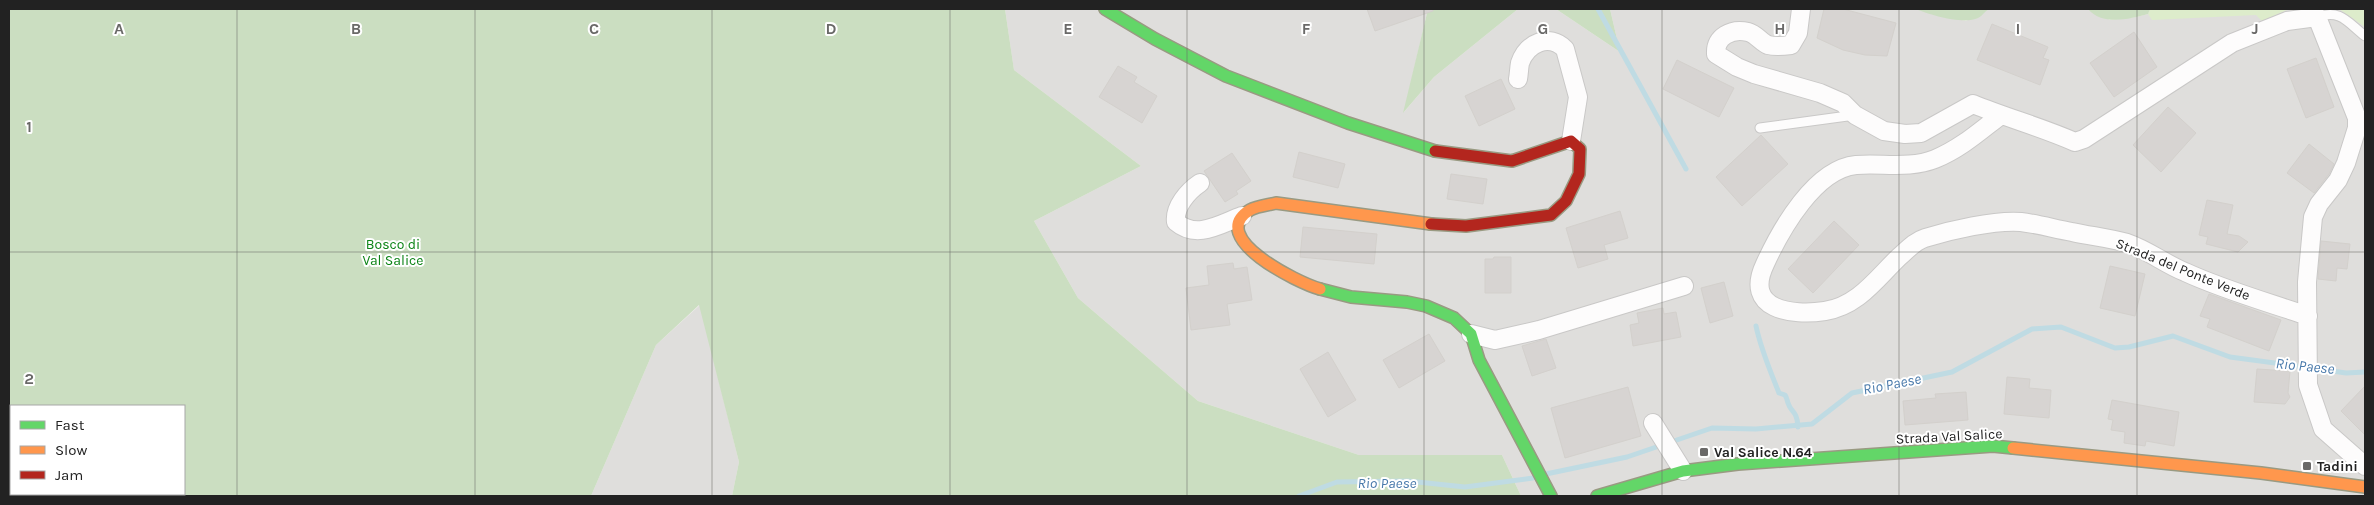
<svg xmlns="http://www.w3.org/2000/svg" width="2374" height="505" font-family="Karla,sans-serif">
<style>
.residential{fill:#dfdedc}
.grass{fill:#ddeccb}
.forest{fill:#cbdec1;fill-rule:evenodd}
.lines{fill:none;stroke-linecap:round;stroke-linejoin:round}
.stream{stroke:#bfdbe3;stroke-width:5}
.building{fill:#d7d4d2;stroke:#d3d0cc}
.lane-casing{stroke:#c9c8c7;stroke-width:11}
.street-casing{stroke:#c9c8c7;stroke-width:20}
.fast-casing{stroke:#999a82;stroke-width:14}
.slow-casing{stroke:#999a82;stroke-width:14}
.jam-casing{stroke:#999a82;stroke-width:14}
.lane{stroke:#fdfcfc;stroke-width:9}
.street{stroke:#fdfcfc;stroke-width:18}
.fast{stroke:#63d668;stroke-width:11}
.slow{stroke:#ff974d;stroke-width:11}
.jam{stroke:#b3261e;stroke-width:11}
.grid{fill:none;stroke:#6a6968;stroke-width:1;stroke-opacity:0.55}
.poi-dot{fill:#6a6968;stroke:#fff;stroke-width:2}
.labels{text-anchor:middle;stroke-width:4;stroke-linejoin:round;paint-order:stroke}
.park-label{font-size:14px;fill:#0c8416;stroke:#fff}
.street-label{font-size:14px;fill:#222;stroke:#fff}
.poi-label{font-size:14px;font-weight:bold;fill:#222;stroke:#fff;text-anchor:start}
.water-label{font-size:15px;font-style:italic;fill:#4a7aab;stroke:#fff}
.grid-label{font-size:16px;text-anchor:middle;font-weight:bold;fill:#6a6968;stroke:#fff;stroke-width:4;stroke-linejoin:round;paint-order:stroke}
</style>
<rect width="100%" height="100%" fill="#f0eeeb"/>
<path class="residential" d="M1005,9H1428L1404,112L1434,77L1518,9H1556L1620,52L1610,9H1916L1966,21L1990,9H2088L2110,20L2136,17L2148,14L2150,9H2365V496H1521L1502,455H1359L1198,401L1078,298L1034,221L1141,166L1014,70Z
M700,305L739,462L732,496H591L656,345Z"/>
<path class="grass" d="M2150,9H2289L2262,21L2256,15L2152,20L2148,14Z
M2339,9H2365V27Z"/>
<path class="forest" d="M9,9H1005L1014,70L1141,166L1034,221L1078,298L1198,401L1359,455H1502L1521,496H732L739,462L699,305L656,345L591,496H9ZM184,406V494H11V406Z
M1428,9H1518L1434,77L1403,113Z
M1556,9H1610L1620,52Z
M1916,9H1990C1984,11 1983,16 1978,18C1964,25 1930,15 1916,9Z
M2088,9H2150L2148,14C2130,19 2102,26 2088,9Z"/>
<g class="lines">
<path class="stream" d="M1598,9L1686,169
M1756,326C1761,350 1770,370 1779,393L1785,395C1787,398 1787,400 1788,403C1791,413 1797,410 1798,427
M2312,368L2346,373L2365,372
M1546,474L1627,457L1712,428L1756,429L1812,424L1852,393L1952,372L2032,329L2061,327L2115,348L2129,347L2173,336L2230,357L2304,367
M1299,496L1337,482L1408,481L1465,487L1533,478"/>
</g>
<path class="building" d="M1367,9H1433V11L1375,31Z
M1824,9H1843L1896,23L1887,56L1865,55L1843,50L1817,38Z
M1992,24L2048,47L2043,58L2049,60L2040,85L1977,60Z
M2134,32L2157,67L2114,97L2090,63Z
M2316,58L2334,107L2306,118L2287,69Z
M1677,60L1734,88L1719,117L1663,89Z
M1118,66L1137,77L1134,82L1157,96L1142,123L1099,97Z
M1501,79L1515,109L1479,126L1465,96Z
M2168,107L2196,133L2161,172L2133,145Z
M1761,135L1788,164L1742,206L1716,177Z
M2309,144L2334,164L2329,174L2314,193L2287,173Z
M1299,152L1345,164L1338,188L1293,177Z
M1232,153L1251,181L1236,191L1238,194L1225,202L1204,171Z
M1451,174L1487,179L1483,204L1447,199Z
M2207,200L2233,205L2227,234L2239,236L2248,242L2238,252L2206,244L2208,237L2199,235Z
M1620,211L1628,238L1604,245L1608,259L1578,268L1566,228Z
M1834,221L1859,245L1813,293L1788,269Z
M1303,227L1377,234L1374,264L1300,257Z
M2321,241L2350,244L2347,269L2337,268L2336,281L2318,279Z
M1494,257H1511V293H1485V259H1493Z
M1233,263L1234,269L1247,267L1252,300L1227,304L1230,325L1191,330L1186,288L1209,285L1207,266Z
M2110,266L2145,274L2135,316L2100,308Z
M1724,282L1733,316L1710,323L1701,288Z
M2209,294L2281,320L2269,351L2207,327L2210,319L2200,316Z
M1663,308L1664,314L1676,312L1681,337L1633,346L1630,325L1639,323L1637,313Z
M1429,334L1445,361L1399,388L1383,360Z
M1546,339L1556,368L1532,376L1522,346Z
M1328,352L1356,400L1328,417L1300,369Z
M2257,369L2290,371L2288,393L2290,397L2285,404L2254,402Z
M2007,377L2030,379L2029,388L2051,390L2049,418L2004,414Z
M2365,386V435L2341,411Z
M1628,387L1641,436L1565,458L1551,408Z
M1966,392L1968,420L1905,425L1903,401L1936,398L1935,394Z
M2112,400L2179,412L2174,446L2146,441L2145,446L2124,443L2125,432L2111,430L2113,420L2108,419Z"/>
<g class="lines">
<defs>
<path id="lane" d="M2317,17C2341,9 2347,22 2365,36
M1760,128L1855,115"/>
<path id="street" d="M1801,9L1798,33L1791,45C1784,46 1775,47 1768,45C1761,42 1756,34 1748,32C1731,28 1715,37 1716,54L1737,67L1754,74L1820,93L1843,103L1855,115L1884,131L1905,134L1921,133L1973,104C2007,118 2041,127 2075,142L2084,139L2232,43L2287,21L2317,17
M2311,9L2317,17L2357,118V128L2346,163L2338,180L2319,204L2313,217L2307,282L2308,385L2323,429L2365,466
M1518,79C1519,74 1519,68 1520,63C1527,43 1549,33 1565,49L1578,97L1571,141
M2001,115C1980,131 1960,149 1935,159C1910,169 1883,163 1856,165C1815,169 1781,229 1765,264C1743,310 1792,316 1825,311C1858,306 1876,279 1899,257C1907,250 1915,241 1925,238C1951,230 1994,220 2021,222C2038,224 2055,229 2072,232C2090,236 2109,238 2127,243C2148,250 2165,264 2185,272C2224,290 2267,302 2308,316
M1200,183C1188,191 1174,207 1176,222C1197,240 1220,224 1242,216
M1471,334L1495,340L1539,330L1684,286
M1653,423L1683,471"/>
<path id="fast" d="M1105,9L1155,39L1226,76L1348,123L1435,151
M1320,289L1351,297L1407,302L1426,306L1454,318L1471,334L1479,360L1551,496
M1597,496L1683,471L1738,464L1993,446L2013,448"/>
<path id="slow" d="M1320,289C1298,283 1205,237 1250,210C1257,206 1268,205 1276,203L1431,224
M2013,448L2261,473L2365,487"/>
<path id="jam" d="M1431,224L1466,226L1551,215L1566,201L1579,174L1580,149L1571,141L1512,161L1435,151"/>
</defs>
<use href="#lane" class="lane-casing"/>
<use href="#street" class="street-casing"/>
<use href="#fast" class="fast-casing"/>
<use href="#slow" class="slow-casing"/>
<use href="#jam" class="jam-casing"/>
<use href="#lane" class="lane"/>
<use href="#street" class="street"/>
<use href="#fast" class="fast"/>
<use href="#slow" class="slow"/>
<use href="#jam" class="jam"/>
</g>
<path class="grid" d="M237,9V496M475,9V496M712,9V496M950,9V496M1187,9V496M1424,9V496M1662,9V496M1899,9V496M2137,9V496M9,252H2365"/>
<g class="poi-dot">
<rect x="1699" y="447" width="10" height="10" rx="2.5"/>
<rect x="2302" y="461" width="10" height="10" rx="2.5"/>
</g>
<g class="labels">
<g class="park-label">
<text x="393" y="249">Bosco di<tspan x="393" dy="16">Val Salice</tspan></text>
</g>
<g class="street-label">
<text transform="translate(2183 269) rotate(22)" y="5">Strada del Ponte Verde</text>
<text transform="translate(1949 436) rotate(-3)" y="5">Strada Val Salice</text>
</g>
<g class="poi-label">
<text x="1714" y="457">Val Salice N.64</text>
<text x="2317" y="471">Tadini</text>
</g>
<g class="water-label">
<text transform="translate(2305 366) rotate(6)" y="5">Rio Paese</text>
<text transform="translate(1892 384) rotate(-11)" y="5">Rio Paese</text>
<text x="1387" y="488">Rio Paese</text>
</g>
</g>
<g class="grid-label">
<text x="119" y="34">A</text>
<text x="356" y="34">B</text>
<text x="594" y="34">C</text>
<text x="831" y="34">D</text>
<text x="1068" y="34">E</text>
<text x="1306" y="34">F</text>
<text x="1543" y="34">G</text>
<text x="1780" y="34">H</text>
<text x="2018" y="34">I</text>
<text x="2255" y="34">J</text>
<text x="29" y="132">1</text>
<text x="29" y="384">2</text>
</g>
<rect width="2374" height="505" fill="none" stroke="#222222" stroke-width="20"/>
<rect x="10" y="405" width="175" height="90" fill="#ffffff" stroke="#a7a7a7"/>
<rect x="20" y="421" width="25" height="8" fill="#63d668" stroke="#a7a7a7"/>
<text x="55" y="430" font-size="15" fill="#222222">Fast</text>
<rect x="20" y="446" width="25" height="8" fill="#ff974d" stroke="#a7a7a7"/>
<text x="55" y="455" font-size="15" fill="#222222">Slow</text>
<rect x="20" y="471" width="25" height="8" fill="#b3261e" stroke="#a7a7a7"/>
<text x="55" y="480" font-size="15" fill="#222222">Jam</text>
</svg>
